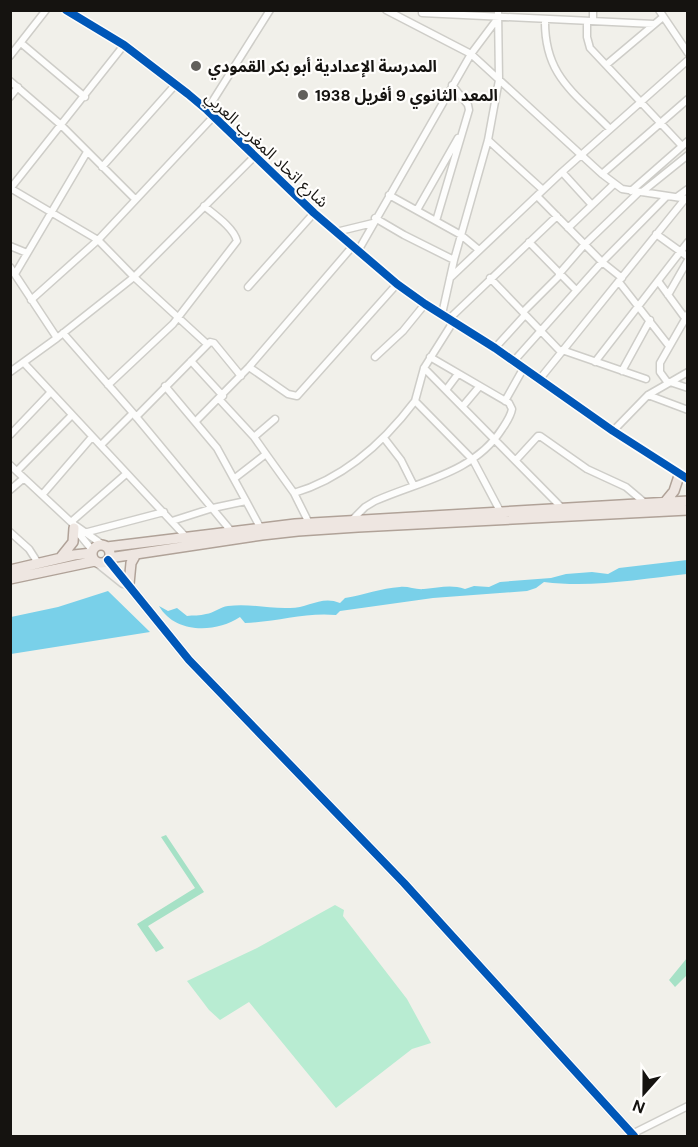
<svg xmlns="http://www.w3.org/2000/svg" width="698" height="1147" font-family="'DM Sans','Noto Sans Arabic',sans-serif">
<style>
.green{fill:#b8ecd2}
.forest{fill:#a6e1c6}
.water{fill:#79d0e9}
.lines{fill:none;stroke-linecap:round;stroke-linejoin:round}
.street-casing{stroke:#cecdc8;stroke-width:9}
.secondary-casing{stroke:#cecdc8;stroke-width:11}
.primary-casing{stroke:#b0a298;stroke-width:12}
.street{stroke:#fdfdfc;stroke-width:6}
.secondary{stroke:#f5f2ef;stroke-width:8}
.primary{stroke:#eee6e1;stroke-width:9}
.cycleway-casing{stroke:#fffefc;stroke-width:11}
.cycleway{stroke:#0057b8;stroke-width:8}
.poi-dot{fill:#62605c;stroke:#fffefc;stroke-width:2}
.labels{text-anchor:middle;stroke-width:4.5;stroke-linejoin:round;paint-order:stroke}
.poi-label{font-size:16px;font-weight:bold;fill:#151310;stroke:#fffefc;text-anchor:start}
.street-label{font-size:16px;fill:#151310;stroke:#fffefc}
</style>
<rect width="100%" height="100%" fill="#f1f0ea"/>
<path class="green" d="M335,905L344,910L343,916L407,999L431,1043L412,1049L336,1108L249,1002L220,1020L209,1010L187,981L257,948Z"/>
<path class="forest" d="M166,835L204,892L148,926L164,948L156,952L137,924L195,888L161,837Z
M687,958V975L675,987L669,980Z"/>
<path class="water" d="M687,560V574C640,579 592,588 544,582L536,588L527,591L433,598L340,611L336,615C305,612 276,622 245,623L240,617C216,633 175,634 159,606L168,611L177,608L187,616C193,615 200,616 206,614C214,613 220,607 228,606C249,603 269,609 290,608C308,608 322,595 340,603L345,598C364,595 381,588 400,587C408,586 416,590 424,589C439,588 450,584 465,589L474,586L489,587L500,582L551,578L566,574L592,572L608,574L619,568Z
M108,591L150,632L11,654V617L58,607Z"/>
<g class="lines">
<defs>
<path id="street" d="M66,10L124,45L188,94L207,110L314,213L397,284L425,304L495,348L613,431L688,479
M386,10L471,54L602,174L622,189L688,199
M659,10L688,53
M422,13L654,24
M545,19C544,76 574,92 610,129
M587,21V37L590,48L682,146
M593,21V10
M21,43L85,97
M10,56L46,10
M606,65L663,17
M10,81L61,125L135,199
M10,97L18,87
M207,110L270,10
M488,140L543,190
M102,167L176,84
M562,172L592,205
M602,174L688,99
M10,188L98,240L134,277L207,344
M10,189L124,45
M631,191L688,141
M642,192L688,155
M389,195L461,235L479,250
M537,196L602,262L622,278
M677,197L688,189
M417,210L458,138
M375,218L404,235L454,260
M436,221L469,110L468,105L452,85
M568,228L614,184
M336,232L373,223
M656,234L688,257
M529,242L576,290
M10,246L27,253
M358,251L471,54L498,18
M10,267L57,338
M15,274L87,152
M559,274L585,244L639,192
M450,278L562,172L688,60
M490,278L561,352
M658,281L685,318
M619,282L669,346
M248,287L314,213
M668,295L688,260
M31,300L98,240L214,116
M523,312L560,275
M442,314L454,260L488,140L499,80L498,10
M449,319L557,216
M453,322L424,368L415,401L473,460L500,511
M63,333L133,413L231,531
M495,348L525,315
M562,350L646,379
M375,357L403,331L425,304
M191,361L223,396
M513,362L602,262L667,196
M595,362L688,242
M24,363L186,537
M249,367L288,394L297,396L397,284
M424,368L561,507
M622,371L650,320
M10,372L57,338L134,277L255,156
M539,380L685,199
M670,382L688,388
M668,383L660,372V363L688,314
M108,385L173,324L237,241C234,228 215,215 204,206
M165,386L217,448L246,501L213,508L172,521
M446,390L458,374
M648,395L688,410
M219,399L254,437L266,454L235,478
M505,401L523,369
M463,406L479,387
M136,417L210,342L214,343L241,376
M196,421L249,367L352,247
M613,431L648,395L688,372
M10,435L50,393
M254,437L275,419
M384,438L401,460L414,486
M101,445L133,413
M266,454L294,493
M516,460L538,436H540L587,469L626,487L645,503
M10,465L72,523L103,545
M17,471L72,415
M10,490L24,478
M42,495L92,437
M246,501L260,527
M352,520L365,507L375,501C420,481 474,473 502,429C506,423 511,416 512,409L509,403L430,357
M71,522L126,474
M309,523L294,493C345,478 384,442 415,401
M75,529L93,551
M10,532L29,549L38,563
M84,533L164,512
M632,1134L688,1106"/>
<path id="secondary" d="M108,560L189,660L404,883L634,1136
M98,563L123,583"/>
<path id="primary" d="M665,502L674,491L679,476
M92 554a9 9 0 1 1 18 0a9 9 0 1 1-18 0Z
M107,547L295,524L688,501
M61,557L73,542L74,528
M109,558L262,535L298,531L358,527L688,510
M10,570L74,555L92,553
M10,579L95,561
M129,584L131,563L136,554"/>
</defs>
<use href="#street" class="street-casing"/>
<use href="#secondary" class="secondary-casing"/>
<use href="#primary" class="primary-casing"/>
<use href="#street" class="street"/>
<use href="#secondary" class="secondary"/>
<use href="#primary" class="primary"/>
<defs>
<path id="cycleway" d="M66,10L124,45L188,94L207,110L314,213L397,284L425,304L495,348L613,431L688,479
M108,560L189,660L404,883L634,1136"/>
</defs>
<use href="#cycleway" class="cycleway-casing"/>
<use href="#cycleway" class="cycleway"/>
</g>
<g class="poi-dot">
<circle cx="196" cy="66" r="6"/>
<circle cx="303" cy="95" r="6"/>
</g>
<g class="labels">
<g class="poi-label">
<text x="208" y="72">المدرسة الإعدادية أبو بكر القمودي</text>
<text x="315" y="101">المعد الثانوي 9 أفريل 1938</text>
</g>
<g class="street-label">
<text transform="translate(267 149) rotate(43)" y="6">شارع اتحاد المغرب العربي</text>
</g>
</g>
<rect width="698" height="1147" fill="none" stroke="#151310" stroke-width="24"/>
<g transform="translate(644 1093) rotate(201)" stroke="#fffefc" stroke-width="4.5" paint-order="stroke">
<path d="M0-4.5L10 22L0 15L-10 22Z" fill="#151310"/>
<text y="-9" font-size="16" font-weight="bold" text-anchor="middle" fill="#151310">N</text>
</g>
</svg>
